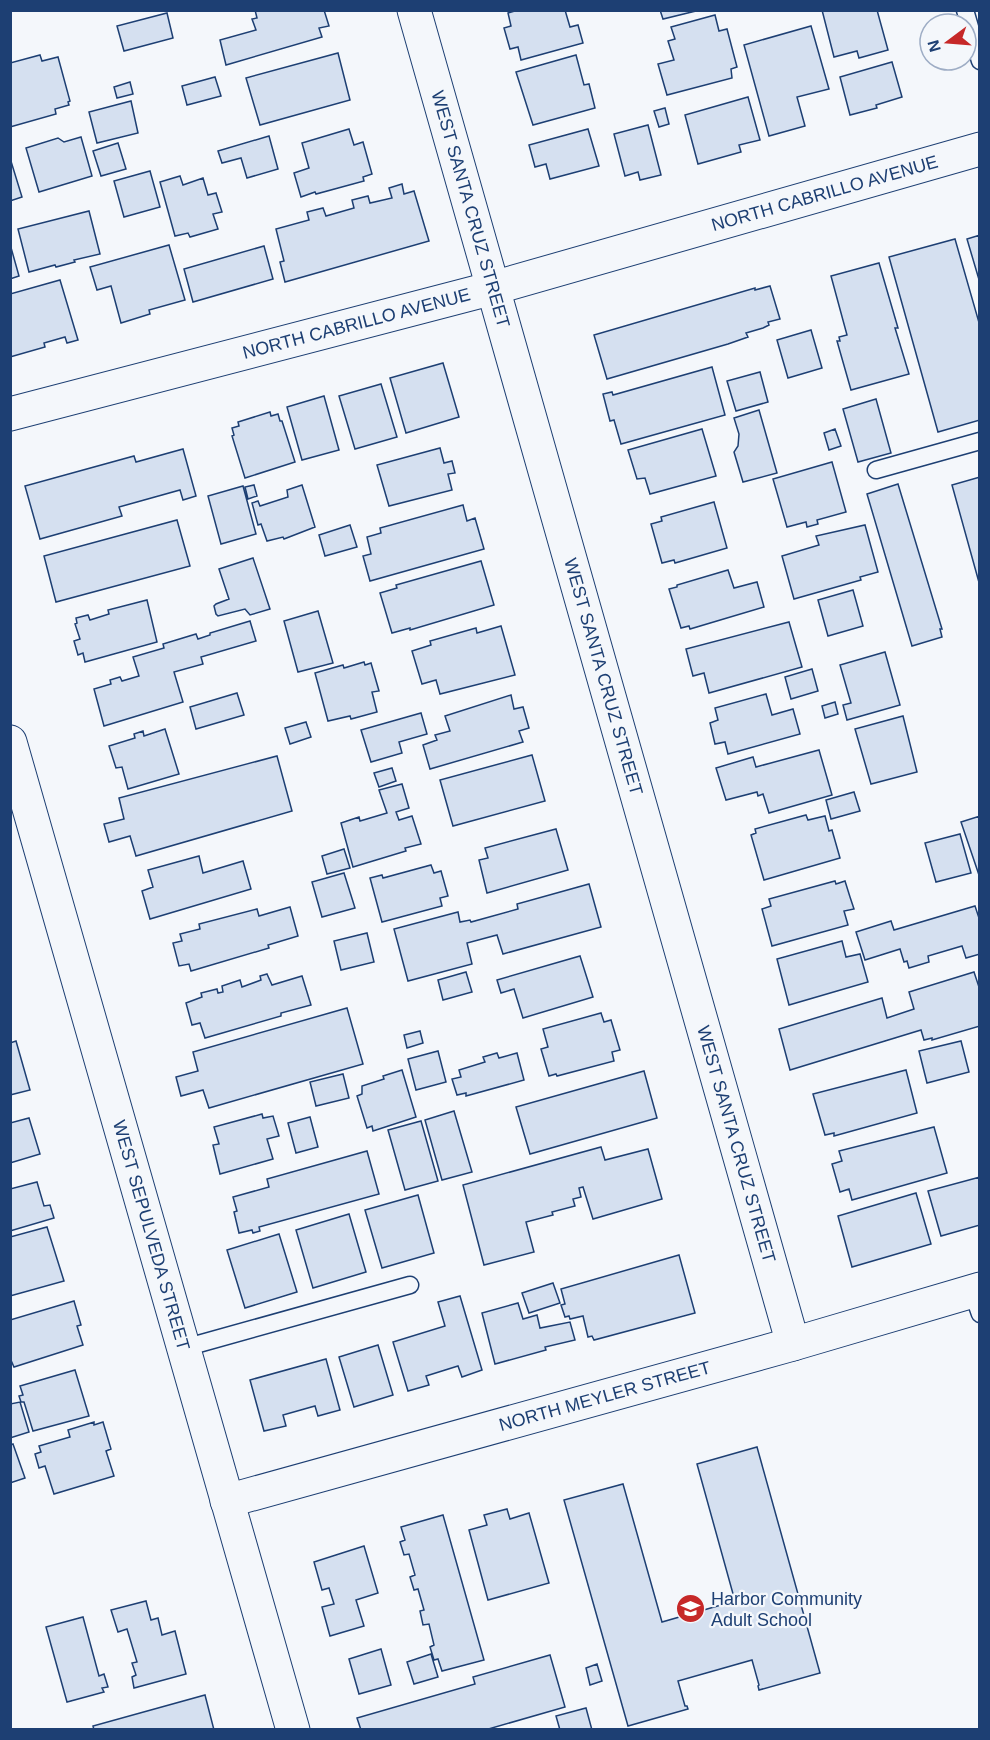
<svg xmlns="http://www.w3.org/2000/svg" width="990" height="1740" font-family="Helvetica,sans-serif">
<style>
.building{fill:#d5e0f0;stroke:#1d3f73;stroke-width:1.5}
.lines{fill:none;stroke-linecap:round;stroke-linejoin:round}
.lane-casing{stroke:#1d3f73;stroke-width:19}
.street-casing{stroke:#1d3f73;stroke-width:35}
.lane{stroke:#f4f7fb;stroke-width:16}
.street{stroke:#f4f7fb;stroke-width:33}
.labels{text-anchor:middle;stroke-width:4.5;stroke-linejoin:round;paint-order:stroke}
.street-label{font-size:18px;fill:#1d3f73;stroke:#f4f7fb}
.poi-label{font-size:18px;fill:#1d3f73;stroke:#f4f7fb;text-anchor:start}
</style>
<rect width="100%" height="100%" fill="#f4f7fb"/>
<path class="building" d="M255,10H324L329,26L319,28L322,37L226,65L220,40L256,30L252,19L257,18Z
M518,10H565L570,27L578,25L583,43L521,60L518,47L510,49L504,28L511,26L508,13Z
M660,10H700L663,19Z
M822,10H877L888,50L859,58L857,51L834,57Z
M167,13L173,38L124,51L117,26Z
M715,15L719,31L727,29L737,67L731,69L732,78L667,95L658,64L674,60L668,41L675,39L671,27Z
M811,26L829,89L797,97L805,126L769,136L744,45Z
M338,53L350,100L260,125L246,78Z
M40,55L42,61L58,57L70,101L68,102L69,105L55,109L56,114L10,127V63Z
M576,55L584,85L589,84L595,108L533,125L516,72Z
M892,62L902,97L876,105L877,108L850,115L840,77Z
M215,77L221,96L187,105L182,86Z
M130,82L133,94L117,98L114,87Z
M748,97L760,140L739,145L741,152L698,164L685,115Z
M131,101L138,133L97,143L89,112Z
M665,108L669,124L659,127L654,111Z
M648,125L661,175L640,180L638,172L625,176L614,134Z
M349,129L354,145L363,142L372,174L363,177L364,181L316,194L315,192L301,197L294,173L309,168L302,143Z
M588,129L599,166L550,179L546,164L535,167L529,145Z
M269,136L278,169L247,178L241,158L222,163L218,151Z
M81,137L92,176L39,192L26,148L58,138L64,142Z
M118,143L126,169L101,176L93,151Z
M10,158L22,197L10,201Z
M150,171L160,207L124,217L114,181Z
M180,176L183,185L203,178L208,195L216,193L222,212L213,214L218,229L190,237L188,233L175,236L160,182Z
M402,184L404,194L414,191L429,241L285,282L280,262L284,261L276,229L309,220L307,212L323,208L326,216L354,208L352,200L368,196L370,203L392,198L389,188Z
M89,211L100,254L74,260L75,262L56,267L55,265L29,272L18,229Z
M980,235V283L967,239Z
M955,239L980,326V420L938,432L889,257Z
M10,244L19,276L10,279Z
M169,245L185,300L149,310L150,314L121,323L111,286L97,290L90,267Z
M264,246L273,279L193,302L184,269Z
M879,263L898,328H895L909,374L851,390L837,341H840L839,337L847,335L831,276Z
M60,280L78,340L67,343L65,337L44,343L45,347L10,357V294Z
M770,286L780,319L768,322L769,325L763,328L746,333L748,337L728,344L607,379L594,335L755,288V290Z
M811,330L822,368L788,378L777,340Z
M443,363L459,417L406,433L390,378Z
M712,367L725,415L621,444L614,420L610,421L603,394L612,392L613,395Z
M760,372L768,402L736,411L727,381Z
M381,384L397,437L355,449L339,396Z
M324,396L339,450L302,460L287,407Z
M876,399L891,453L858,462L843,409Z
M759,410L777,473L743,482L734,452L738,446L739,434L734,418Z
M270,412L271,416L278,414L280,421H282L295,462L245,478L232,436L234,435L232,428L239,426L238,422Z
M702,429L716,476L650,494L645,478L637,479L628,450Z
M835,429L841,446L829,450L824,433Z
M440,448L444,463L452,461L455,473L448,474L452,490L389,506L377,465Z
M183,449L196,496L183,500L180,490L119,507L122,516L40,539L25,486L134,456L136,462Z
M832,462L846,512L817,520L818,524L807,527L806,522L787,527L773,479Z
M980,477V586L952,485Z
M898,484L942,629H940L942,637L912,646L867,494Z
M254,485L257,496L248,499L245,487Z
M302,485L315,527L284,539L283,537L267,541L261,524L258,525L252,503L258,501L260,506L288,497L287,490Z
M243,486L256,534L221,544L208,496Z
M714,502L727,548L675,563L674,560L662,563L651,524L662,521L661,517Z
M463,505L467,521L475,518L484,549L370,581L363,556L371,554L367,537L381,533L380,528Z
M177,520L190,566L56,602L44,556Z
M350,525L357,547L325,556L319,535Z
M865,525L878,572L860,577L861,580L794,599L782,556L819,545L816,536Z
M253,558L270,609L250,615L245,609L218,616L216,614L214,606L216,604L229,599L219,569Z
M481,561L494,605L410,630V628L392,633L380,593L397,588L396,585Z
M728,570L734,588L757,582L764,607L690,629L689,626L681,628L669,589L677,587V585Z
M853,590L863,626L828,636L818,600Z
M147,600L157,642L85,662L83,653L78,655L74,641L80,639L75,624L77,623L76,618L88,615L90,620L109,614L108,610Z
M318,611L333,663L298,672L284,621Z
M250,621L256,641L201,657L203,664L174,672L183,702L104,726L94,689L111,684L110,680L120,677L122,681L139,676L133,657L164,648L163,644L196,634L198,639L210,635V633Z
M789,622L802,667L709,693L704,673L693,676L686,649Z
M501,626L515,675L440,694L436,680L422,684L412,651L431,645L430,641L476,628L477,633Z
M885,652L900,705L847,720L843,705L851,703L840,665Z
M364,662L365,665L371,663L379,691L372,692L377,712L351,719L350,716L328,721L315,673L343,665L344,668Z
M812,669L818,691L791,699L785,677Z
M237,693L244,715L196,729L190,707Z
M766,694L772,715L793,709L800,734L728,754L725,742L715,744L710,723L718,720L715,708Z
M511,695L514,709L523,707L529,728L519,731L523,742L430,769L423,745L437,740L435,735L450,731L445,716Z
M835,702L838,714L825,718L822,706Z
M421,713L427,734L399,742L402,753L371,762L361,730Z
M903,716L917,772L871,784L855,729Z
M306,722L311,737L290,744L285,728Z
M165,729L179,774L128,789L122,767L116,768L109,746L135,738L134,734L143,731L144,736Z
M819,750L832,795L769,813L763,794L758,796L757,792L726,800L716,768L753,757L756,767Z
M532,755L545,801L453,826L440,780Z
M277,756L292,811L136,856L130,836L109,842L104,824L124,819L119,798Z
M392,768L396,781L379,787L374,773Z
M402,784L409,808L396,812L399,820L412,816L421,844L405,848L406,851L353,867L341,823L359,817L360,821L387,813L379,790Z
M854,792L860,811L831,819L826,800Z
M806,815L808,820L825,816L829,831L832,830L840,858L764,880L751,835L756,833L755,829Z
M980,816V878L961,822Z
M556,829L568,870L487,893L479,860L488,858L485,848Z
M960,834L971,873L936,882L925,843Z
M344,849L350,868L327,874L322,856Z
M199,856L203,873L243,861L251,889L150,919L142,891L153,887L148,870Z
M431,865L434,873L441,871L448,896L440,898L442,906L382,922L370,878L382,875L383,878Z
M344,873L355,908L322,917L312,882Z
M835,881L836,884L845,881L850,897L854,909L844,911L848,925L772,946L762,909L771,906L769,899Z
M589,884L601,927L503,954L497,935L467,943L472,964L408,981L394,929L458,912L460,922L470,920L471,922L518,909L517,904Z
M975,906L980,921V954L966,958L962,946L928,956L929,962L909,968L907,961L904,962L900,949L865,960L856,932L891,921L894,930Z
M290,907L298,936L268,945L269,948L191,971L189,964L179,966L173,943L182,941L180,934L200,929L199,924L257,909L259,916Z
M367,933L374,962L341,970L334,941Z
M842,941L846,957L860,954L868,982L789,1005L777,959Z
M580,956L593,997L523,1018L514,989L501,993L497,980Z
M466,972L472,992L443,1000L438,980Z
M974,972L980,990V1026L932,1040V1038L924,1040L921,1030L790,1070L779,1029L882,998L887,1018L914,1009L909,992Z
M267,974L272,985L302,976L311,1005L281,1013V1016L205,1038L200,1023L192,1025L186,1003L202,997L201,993L217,989L218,993L223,992L222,986L240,980L242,987L261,980L260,976Z
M347,1008L363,1064L209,1108L203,1090L181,1096L176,1077L198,1071L193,1052Z
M601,1013L604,1022L611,1020L620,1050L612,1052L614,1061L557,1076L556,1074L549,1076L541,1049L548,1047L543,1029Z
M420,1031L423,1043L407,1048L404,1035Z
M16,1041L30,1090L10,1095V1043Z
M961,1041L969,1072L927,1083L919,1051Z
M438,1051L446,1082L416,1090L408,1059Z
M497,1053L499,1058L517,1053L524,1080L466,1096V1093L457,1095L452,1079L461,1077L459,1070L485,1062L483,1057Z
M402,1070L416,1117L373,1131L372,1126L367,1128L357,1096L362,1094V1086L384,1079L383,1076Z
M906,1070L917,1113L834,1136V1133L825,1135L813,1094Z
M644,1071L657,1118L530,1154L516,1107Z
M343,1074L349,1098L316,1106L310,1082Z
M454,1111L472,1172L442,1180L425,1120Z
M262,1114L263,1118L273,1116L279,1136L267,1139L273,1159L220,1174L213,1145L219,1144L214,1127Z
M310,1117L318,1147L296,1153L288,1123Z
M29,1118L40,1154L10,1163V1123Z
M421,1121L438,1181L405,1190L388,1130Z
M934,1127L947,1173L852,1200L849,1189L840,1192L832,1164L842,1161L839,1151Z
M601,1147L605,1160L648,1149L662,1199L593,1219L583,1187L579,1188L581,1197L573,1199L575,1206L552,1212L553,1215L526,1222L534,1252L484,1265L463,1185Z
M367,1151L379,1194L259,1227L260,1231L253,1233L252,1230L239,1233L234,1212L237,1211L233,1197L269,1187L267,1179Z
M980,1177V1225L941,1236L928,1191Z
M37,1182L44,1206L50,1205L54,1218L10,1231V1189Z
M916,1193L931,1244L852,1267L838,1216Z
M418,1195L434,1253L382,1268L365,1210Z
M349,1214L366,1272L313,1288L296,1230Z
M47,1227L64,1281L10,1296V1237Z
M279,1234L297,1292L245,1308L227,1250Z
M679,1255L695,1313L594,1340L592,1336L588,1337L583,1316L570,1319L569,1316L565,1317L561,1305L565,1304L561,1289Z
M553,1283L560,1303L529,1313L522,1293Z
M460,1296L482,1370L462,1377L458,1366L426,1376L429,1385L408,1391L393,1342L445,1326L438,1302Z
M74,1301L81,1325L77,1326L83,1345L14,1367L10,1358V1320Z
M518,1303L523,1319L537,1315L540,1328L570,1322L575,1340L545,1347L546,1350L495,1364L482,1313Z
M378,1345L393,1395L354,1407L339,1357Z
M326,1359L340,1410L318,1416L315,1406L283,1415L286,1426L264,1431L250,1380Z
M75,1370L89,1416L33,1431L24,1402H21L19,1396L23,1395L20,1386Z
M20,1402L29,1432L10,1438V1404Z
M94,1422V1425L103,1422L111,1449L106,1451L114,1476L54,1494L45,1466L39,1468L35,1454L41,1452L39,1446L70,1437L68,1430Z
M13,1444L25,1478L10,1483V1445Z
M757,1447L820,1673L759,1690L758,1686L759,1685L752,1660L678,1681L685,1706H687L688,1709L628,1726L564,1500L623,1484L662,1622L735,1601L697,1464Z
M507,1509L510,1519L529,1513L549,1583L488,1600L469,1530L487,1525L484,1515Z
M443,1515L484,1660L442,1671L438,1659L434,1660L430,1647L434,1645L429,1624L423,1625L420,1611L424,1610L418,1589L414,1590L410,1577L415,1575L409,1554L404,1555L400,1542L405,1540L401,1527Z
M364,1546L378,1593L356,1600L364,1626L330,1636L322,1607L334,1604L329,1588L322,1590L314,1562Z
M146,1601L151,1620L158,1618L162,1635L175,1631L186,1674L134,1688L132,1677L136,1675L132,1663L137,1662L127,1629L118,1632L111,1610Z
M83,1617L99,1676L104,1674L108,1687L102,1688L104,1692L67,1702L46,1627Z
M381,1649L391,1685L359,1694L349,1659Z
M431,1654L438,1677L414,1684L407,1662Z
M550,1655L565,1707L485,1730H361L357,1718L475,1684L473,1677Z
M597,1664L602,1681L590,1685L586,1668Z
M205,1695L214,1730H94L93,1726Z
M586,1708L592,1730H560L556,1716Z"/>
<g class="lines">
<defs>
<path id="lane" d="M965,10L980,61
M876,470L980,441
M972,1291L980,1314
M184,1348L410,1285"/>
<g id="street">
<path id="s1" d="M414,10L793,1344"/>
<path id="s2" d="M10,414L493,288L980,149"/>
<path id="s3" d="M10,742L293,1730"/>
<path id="s4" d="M227,1501L793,1344L980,1289"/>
</g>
</defs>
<use href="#lane" class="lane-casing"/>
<use href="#street" class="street-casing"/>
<use href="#lane" class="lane"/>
<use href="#street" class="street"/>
</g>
<defs>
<symbol id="school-disc" viewBox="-11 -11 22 22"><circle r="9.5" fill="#c62828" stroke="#f4f7fb"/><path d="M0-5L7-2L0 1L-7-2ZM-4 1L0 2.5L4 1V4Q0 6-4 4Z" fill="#fff"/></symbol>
</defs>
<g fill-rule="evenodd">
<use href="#school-disc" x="674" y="1592" width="33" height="33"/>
</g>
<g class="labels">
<g class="street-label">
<text dy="6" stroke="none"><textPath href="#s2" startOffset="844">NORTH CABRILLO AVENUE</textPath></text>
<text dy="6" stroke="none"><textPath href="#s1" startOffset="207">WEST SANTA CRUZ STREET</textPath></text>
<text dy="6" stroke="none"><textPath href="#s2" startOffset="358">NORTH CABRILLO AVENUE</textPath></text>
<text dy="6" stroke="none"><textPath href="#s1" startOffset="693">WEST SANTA CRUZ STREET</textPath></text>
<text dy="6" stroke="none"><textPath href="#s1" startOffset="1179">WEST SANTA CRUZ STREET</textPath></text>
<text dy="6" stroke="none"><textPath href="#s3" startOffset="513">WEST SEPULVEDA STREET</textPath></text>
<text dy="6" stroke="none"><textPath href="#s4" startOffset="392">NORTH MEYLER STREET</textPath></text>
</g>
<g class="poi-label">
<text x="711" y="1605">Harbor Community<tspan x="711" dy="21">Adult School</tspan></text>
</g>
</g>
<rect width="990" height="1740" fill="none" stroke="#1d3f73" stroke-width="24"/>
<g transform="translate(948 42) rotate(254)"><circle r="28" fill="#f4f7fb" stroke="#9eadc5" stroke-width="1.5"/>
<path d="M0-4.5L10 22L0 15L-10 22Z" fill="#c62828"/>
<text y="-9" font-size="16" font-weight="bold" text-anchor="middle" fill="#1d3f73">N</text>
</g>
</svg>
